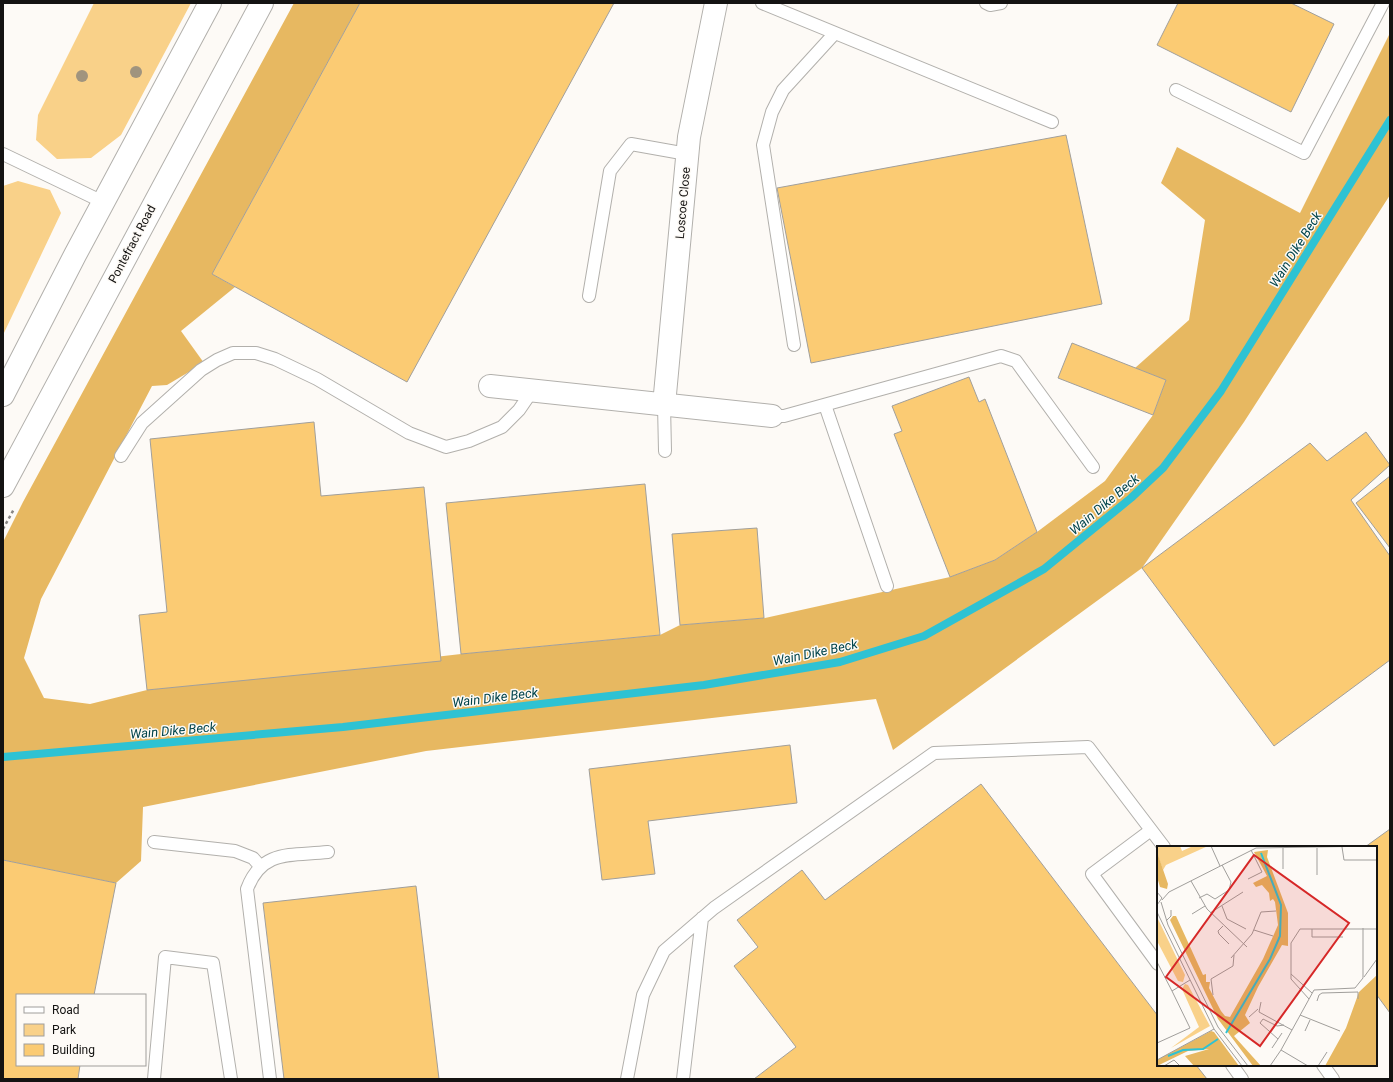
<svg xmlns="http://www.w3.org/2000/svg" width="1393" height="1082" font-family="Roboto,sans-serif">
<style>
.green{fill:#f9d189}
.forest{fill:#e7b861}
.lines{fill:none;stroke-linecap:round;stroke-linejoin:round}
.stream{stroke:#2ec2d3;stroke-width:8}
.building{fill:#fbcb73;stroke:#a19f9b}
.service-casing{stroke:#b2b0ac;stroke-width:14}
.minor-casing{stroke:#b2b0ac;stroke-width:24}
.primary-casing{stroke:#b2b0ac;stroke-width:24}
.path{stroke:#878583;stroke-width:2.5;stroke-dasharray:3 3;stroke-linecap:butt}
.service{stroke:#fff;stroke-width:12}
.minor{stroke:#fff;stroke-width:22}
.primary{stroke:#fff;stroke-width:22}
.tree{fill:#a0947e}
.labels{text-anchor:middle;stroke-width:3;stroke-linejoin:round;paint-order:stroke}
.street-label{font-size:12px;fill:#141312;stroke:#fdfaf6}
.water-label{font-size:13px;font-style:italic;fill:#01434a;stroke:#fdfaf6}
.inset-river{fill:none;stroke:#2ec2d3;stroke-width:2}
.inset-road{fill:none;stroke:#a09e9b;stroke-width:1}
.view{fill:#d62828;fill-opacity:0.15;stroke:#d62828;stroke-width:2}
.inset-edge{fill:none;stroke:#141312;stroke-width:2}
</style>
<rect width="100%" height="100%" fill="#fdfaf6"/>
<path class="green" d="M94,3H191L121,135L91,158L57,159L36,140L38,115Z
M18,181L50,190L61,213L3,335V186Z"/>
<path class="forest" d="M294,3H360L212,274L235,287L181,331L204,363L167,385L152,386L41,599L24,658L44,698L90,704L147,690L461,654L660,635L680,625L765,618L950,577L995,560L1037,532L1105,481L1153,415L1166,380L1135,368L1189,320L1205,220L1161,183L1177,147L1300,213L1390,33V195L1244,422L1142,568L893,750L876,699L426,751L143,807L141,861L116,883L3,860V542L23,502Z"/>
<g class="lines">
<path class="stream" d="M3,757L343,727L704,685L840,662L924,636L1044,569L1131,498L1163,468L1221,391L1390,120"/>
</g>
<path class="building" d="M360,3H614L407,382L212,274Z
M1178,3H1291L1334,24L1291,112L1157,45Z
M1066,135L1102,304L811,363L777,188Z
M1072,343L1166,380L1153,415L1058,378Z
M969,377L979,402L985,399L1037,532L995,560L950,577L894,434L902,431L892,406Z
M314,422L321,496L424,487L441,661L147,690L139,615L167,612L150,439Z
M1366,432L1390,465L1351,500L1390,556V660L1274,746L1142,568L1310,443L1327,461Z
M1390,476V548L1356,503Z
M645,484L660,635L461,654L446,503Z
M757,528L764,618L680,625L672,534Z
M790,745L797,803L648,821L655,874L602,880L589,769Z
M981,784L1158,1016V1065H1196L1207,1079H754L796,1047L734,966L758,947L737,920L802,870L825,900Z
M1390,829V1013L1376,994V847H1365Z
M3,860L116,883L94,995H17V1065H80L78,1079H3Z
M416,886L439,1079H284L263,903Z"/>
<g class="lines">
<defs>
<path id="service" d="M762,3L1052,122
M986,3L990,5L1001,3
M1176,90L1304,153L1383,3
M3,154L103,202
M589,296L610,171L631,144L687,154
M794,345L763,145L772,112L783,90L835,33
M664,405L665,451
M825,405L887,586
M772,416H784L1001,356L1016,361L1093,467
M121,456L142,423L201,370L217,360L233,353H256L275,359L317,379L409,433L446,447L469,441L502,427L519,410L532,391
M1151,830L1092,874L1158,964
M154,842L235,851L253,858L260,866
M1232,1065L1242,1079
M1323,1065L1333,1079
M154,1079L165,957L213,963L231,1079
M270,1079L247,889C262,849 291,856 328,852
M627,1079L643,995L664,951L714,908L934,753L1088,747L1164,847
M683,1079L702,918"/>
<path id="minor" d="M490,386L772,416
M664,405L689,137L716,3"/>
<path id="primary" d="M3,395L75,255L210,3
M3,486L262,3"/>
</defs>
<use href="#service" class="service-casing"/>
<use href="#minor" class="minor-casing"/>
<use href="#primary" class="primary-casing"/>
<path class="path" d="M3,529L14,509"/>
<use href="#service" class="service"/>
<use href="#minor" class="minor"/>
<use href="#primary" class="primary"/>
</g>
<g class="tree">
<circle cx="136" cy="72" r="6"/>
<circle cx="82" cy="76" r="6"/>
</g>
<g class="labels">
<g class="street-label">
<text transform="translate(683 203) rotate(-85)" y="4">Loscoe Close</text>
<text transform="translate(132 244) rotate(-62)" y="4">Pontefract Road</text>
</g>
<g class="water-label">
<text transform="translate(1295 249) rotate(-58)" y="5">Wain Dike Beck</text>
<text transform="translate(1104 504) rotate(-40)" y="5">Wain Dike Beck</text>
<text transform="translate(815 652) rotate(-12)" y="5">Wain Dike Beck</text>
<text transform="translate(495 697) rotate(-7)" y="5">Wain Dike Beck</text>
<text transform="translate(173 730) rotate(-5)" y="5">Wain Dike Beck</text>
</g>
</g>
<g transform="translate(1157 846)">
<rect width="220" height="220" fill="#fdfaf6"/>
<path d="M0,0H23L25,5L36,0H51L9,19L6,24L1,10L0,18ZM0,71L28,129L26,136L21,135L0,95ZM28,138L31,139L53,180L14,202L42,181L25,143Z" fill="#f9d189"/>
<path d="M111,4L110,11L131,67V100L125,99L101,141L88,169L93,177L77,190L104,220H96L61,173L13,74L16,70H19L46,129L49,128V136H53L52,142L64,165L68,170L73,171L106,113L121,79L118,56L116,53L113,55L112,47L105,39L99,41L96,37L110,30L97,6ZM1,9L11,38L10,43L3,41L0,31ZM220,129V219L168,220L189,182L202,146ZM54,185L57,186L82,220H37L28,210L52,203L31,205L0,220V214Z" fill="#e7b861"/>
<path class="inset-river" d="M69,187L113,113L123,90L124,59L104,7M11,210L26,204L46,203L61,193"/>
<path class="inset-road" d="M54,0L63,20M185,1L187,14H220M126,2V23M160,2V29M91,33L105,26L94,4M34,35L50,63L90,101M0,46L5,52L0,59M42,52L50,48L58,53L72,44L74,36L65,19M5,54L12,46L99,2L220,0M4,56L11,79L61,181L91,220M65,60L70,73L89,83M0,66L57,183L85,220M53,67L86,46M35,68L48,60M9,75L14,70V64M66,80L61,85L62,88L72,98M155,83V91H186M97,84L116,90M74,112L95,88L104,66L119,65M0,116L15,145M134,128L155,147M207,131L220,113M56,149L54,133L76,120L77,109M152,153L134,133V97L143,83H220M160,155L162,149L165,147L201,146V153M104,156L102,166L135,184M143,169L183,185M92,171L101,163M148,185L153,174M121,193L103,177L106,173L120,180L127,179M0,197L33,182L15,145L33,134M115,202L125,187M124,204L151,220M0,214L57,183M7,220L17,214L23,220M113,220L124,204L157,144L198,142L206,132V82M161,220L170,206"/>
<path class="view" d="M97,9L192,77L103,200L9,131Z"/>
<rect width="220" height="220" class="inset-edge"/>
</g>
<rect width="1393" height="1082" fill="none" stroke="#141312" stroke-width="8"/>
<rect x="16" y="994" width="130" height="72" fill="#fdfaf6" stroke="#a09e9b"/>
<rect x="24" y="1007" width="20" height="6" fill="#ffffff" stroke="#a09e9b"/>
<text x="52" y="1014" font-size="12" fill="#141312">Road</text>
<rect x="24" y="1024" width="20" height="12" fill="#f9d189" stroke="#a09e9b"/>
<text x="52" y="1034" font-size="12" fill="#141312">Park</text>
<rect x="24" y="1044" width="20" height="12" fill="#fbcb73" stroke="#a09e9b"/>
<text x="52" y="1054" font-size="12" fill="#141312">Building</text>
</svg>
